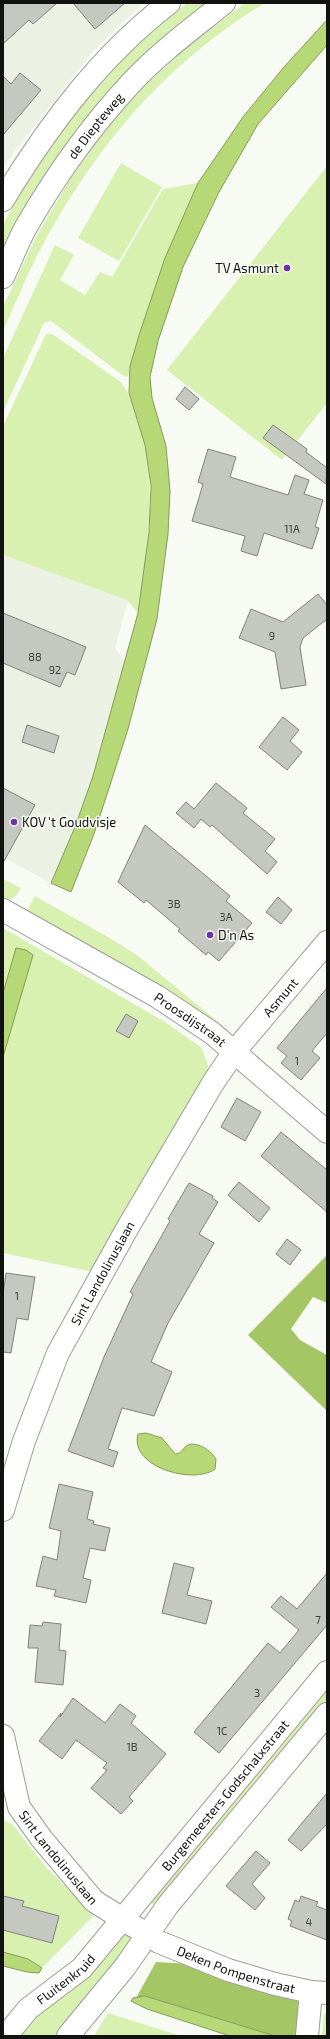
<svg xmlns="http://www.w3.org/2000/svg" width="330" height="2039" font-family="'Exo 2',sans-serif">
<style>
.built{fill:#ebf1e3}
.green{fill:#d8f0b0}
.forest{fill:#a5c665}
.water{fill:#b6d876;stroke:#859d57}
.building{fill:#c5c7c1;stroke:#80827d}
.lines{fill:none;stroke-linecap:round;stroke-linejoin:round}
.minor-casing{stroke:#9c9e98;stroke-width:24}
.minor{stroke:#fff;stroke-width:22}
.poi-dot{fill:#6f31a6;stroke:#f8faf4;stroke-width:1.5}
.labels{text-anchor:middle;stroke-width:3;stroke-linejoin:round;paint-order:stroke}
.number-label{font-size:11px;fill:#3f3f3c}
.street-label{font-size:13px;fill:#121210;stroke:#f8faf4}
.poi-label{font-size:13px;fill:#121210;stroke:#f8faf4;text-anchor:start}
</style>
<rect width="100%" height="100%" fill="#f8faf4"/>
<path class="built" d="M3,3H143L95,49L3,166Z
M3,555L128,600L115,648L126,663L93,776L75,827L51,883L3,857Z"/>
<path class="green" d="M187,3H207C116,71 52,149 3,251V226L6,219C17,200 27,181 38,163C77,101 130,48 187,3Z
M245,3H265C168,62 102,139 47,237C30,267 17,300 3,331V307L37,235L71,178L103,133L141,89L187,47Z
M121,163L162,187L119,261L78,238Z
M327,166V403L282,460L167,370Z
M198,183L166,257L129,375L125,377L51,321L44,323L3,412V358L55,245L74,255L60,280L85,295L100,272L112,277L163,189Z
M46,334H52L121,382C132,397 136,413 141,430C157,493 147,550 138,613L127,600L3,555V426Z
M3,879L21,888C16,897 13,900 3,900Z
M35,896L115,941L138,956L228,1030L227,1034L29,914L28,909Z
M3,928L165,1022L202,1048L209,1069L93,1272L3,1253V1057L8,1040L16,948L3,993Z
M327,1681V1704L158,1908L146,1899Z
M3,1820L12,1824L46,1867L94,1915L42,1968L28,1959L3,1952Z
M123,1933L129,1935L133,1944L59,2036H13Z
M327,2011V2036H322L324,2015Z
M108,2013L181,2036H94Z"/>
<path class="forest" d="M327,1255V1303L313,1297L291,1329L300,1340L327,1355V1411L248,1335Z
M156,1962L191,1964L254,1989L300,2002L303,2036H275L145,1996L136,1998Z"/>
<path class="water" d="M327,20V45L258,124L219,192L183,267L158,341L150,377L152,398L166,446L170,491L168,534L157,619L128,729L111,782L94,834L71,892L51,883L75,827L93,776L138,613L149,532L151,486L145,445L129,393L130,366L140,332L165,258L198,183L243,117L284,67Z
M16,948L26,950L33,955L3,1057V993Z
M146,1433L162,1438L175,1454C182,1454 183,1447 188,1445C198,1441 212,1452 216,1459L215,1469C194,1485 129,1467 138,1434Z
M3,1952L28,1959L42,1968L39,1973L27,1972L3,1966Z
M145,1996L275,2036H230L147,2009L131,2001L133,1998Z"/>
<path class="building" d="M3,3H57L33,24L29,20L3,44Z
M73,3H125L95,29Z
M20,73L41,90L3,135V76L11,84Z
M185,387L199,399L189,410L176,399Z
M273,425L307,449L306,452L327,468L326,484L263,438Z
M208,449L236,457L230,477L288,495L295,475L309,480L304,494L323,500L315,527L319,528L312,549L264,533L257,556L241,551L245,536L192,521L203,484L198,482Z
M318,594L327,605V619L303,638L300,647L306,685L281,689L275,652L239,638L251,609L283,622Z
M3,613L86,647L75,675L67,672L60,687L3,663Z
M283,717L299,730L290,741L302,752L287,770L259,747Z
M27,725L59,736L54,753L22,742Z
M216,783L247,808L243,813L275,839L265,851L277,862L267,874L212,825L210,827L201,819L194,828L176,813L186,802L194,809Z
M3,788L35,805L3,863Z
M145,825L230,896L226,901L252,923L219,961L208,952L206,955L178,931L180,929L146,900L144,903L118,882Z
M278,897L292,910L281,924L266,912Z
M327,988V1033L312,1051L320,1058L301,1080L281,1063L287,1056L277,1048Z
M126,1014L138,1021L129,1038L116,1031Z
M237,1098L261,1112L245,1141L221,1127Z
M281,1132L327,1170V1212L261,1156Z
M239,1182L270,1208L259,1222L228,1195Z
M189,1183L213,1196L212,1198L218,1202L199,1234L214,1243L168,1323L151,1362L172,1372L154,1416L122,1408L108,1449L118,1452L113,1467L68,1451L104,1357L133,1294L130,1292L170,1221L168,1219Z
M287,1239L301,1250L290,1265L276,1254Z
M6,1273L35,1277L28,1320L17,1318L11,1353L3,1352V1294Z
M59,1484L93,1492L87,1519L94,1521L93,1524L110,1528L105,1551L90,1548L83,1578L91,1580L86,1603L54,1596L56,1590L36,1586L43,1556L57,1560L61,1531L49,1528Z
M174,1563L194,1568L187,1595L212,1601L206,1624L162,1613Z
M327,1573V1625L219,1753L194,1732L268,1643L280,1653L299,1630L271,1607L281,1596L297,1609Z
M43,1622L61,1624L59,1650L66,1651L63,1685L35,1682L38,1648H28L30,1625L42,1626Z
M73,1698L105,1723L120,1704L136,1716L131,1723L166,1754L129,1797L133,1801L121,1814L91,1788L107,1770L103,1768L107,1763L76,1740L62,1759L39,1741L61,1713L60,1717Z
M327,1793V1824L301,1851L288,1840Z
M256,1851L270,1863L252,1884L265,1898L255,1910L226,1886Z
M3,1896L24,1901L22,1906L59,1916L52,1943L3,1930Z
M301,1896L318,1902L316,1906L327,1910V1940L290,1926L292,1921L288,1919L295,1900L299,1902Z"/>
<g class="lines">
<defs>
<g id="minor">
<path d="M3,200C48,126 100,56 169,3"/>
<path id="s1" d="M3,277C11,261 17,243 26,227C56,175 91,126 132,82C159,53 193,28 224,3"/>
<path id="s2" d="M3,910L158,997L212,1033L327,1132"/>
<path id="s3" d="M3,1510L24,1441L58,1353L128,1227L213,1083L234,1052L327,942"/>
<path id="s4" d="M3,1736L19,1807L41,1838L94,1901L159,1942L186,1953L228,1970L275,1984L311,1992L327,1993"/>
<path id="s5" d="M6,2036L28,2009L82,1968L327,1672"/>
<path d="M68,2036L125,1967L168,1905L327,1714"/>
<path d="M307,2036L311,1992"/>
</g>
</defs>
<use href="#minor" class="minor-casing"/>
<use href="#minor" class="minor"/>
</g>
<g class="poi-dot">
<circle cx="287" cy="268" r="4"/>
<circle cx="14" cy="822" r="4"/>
<circle cx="210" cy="935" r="4"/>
</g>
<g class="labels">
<g class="number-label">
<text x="292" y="533">11A</text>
<text x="272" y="640">9</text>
<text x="35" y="661">88</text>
<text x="55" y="674">92</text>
<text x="174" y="908">3B</text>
<text x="226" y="921">3A</text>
<text x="297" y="1065">1</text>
<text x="17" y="1300">1</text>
<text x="318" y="1624">7</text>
<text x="257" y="1697">3</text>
<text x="222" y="1735">1C</text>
<text x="132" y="1751">1B</text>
<text x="309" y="1926">4</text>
</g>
<g class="street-label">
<text dy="5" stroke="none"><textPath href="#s1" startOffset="178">de Diepteweg</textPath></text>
<text dy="5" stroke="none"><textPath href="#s3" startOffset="587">Asmunt</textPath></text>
<text dy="5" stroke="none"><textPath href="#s2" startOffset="217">Proosdijstraat</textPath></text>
<text dy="5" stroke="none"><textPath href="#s3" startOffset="258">Sint Landolinuslaan</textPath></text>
<text dy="5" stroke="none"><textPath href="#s5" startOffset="327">Burgemeesters Godschalxstraat</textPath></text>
<text dy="5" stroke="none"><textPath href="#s4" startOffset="137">Sint Landolinuslaan</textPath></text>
<text dy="5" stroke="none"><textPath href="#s4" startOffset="352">Deken Pompenstraat</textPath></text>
<text dy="5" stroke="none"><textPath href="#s5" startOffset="83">Fluitenkruid</textPath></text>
</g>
<g class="poi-label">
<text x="279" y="273" text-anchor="end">TV Asmunt</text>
<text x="22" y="827">KOV 't Goudvisje</text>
<text x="218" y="940">D'n As</text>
</g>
</g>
<rect width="330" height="2039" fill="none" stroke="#121210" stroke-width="8"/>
</svg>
